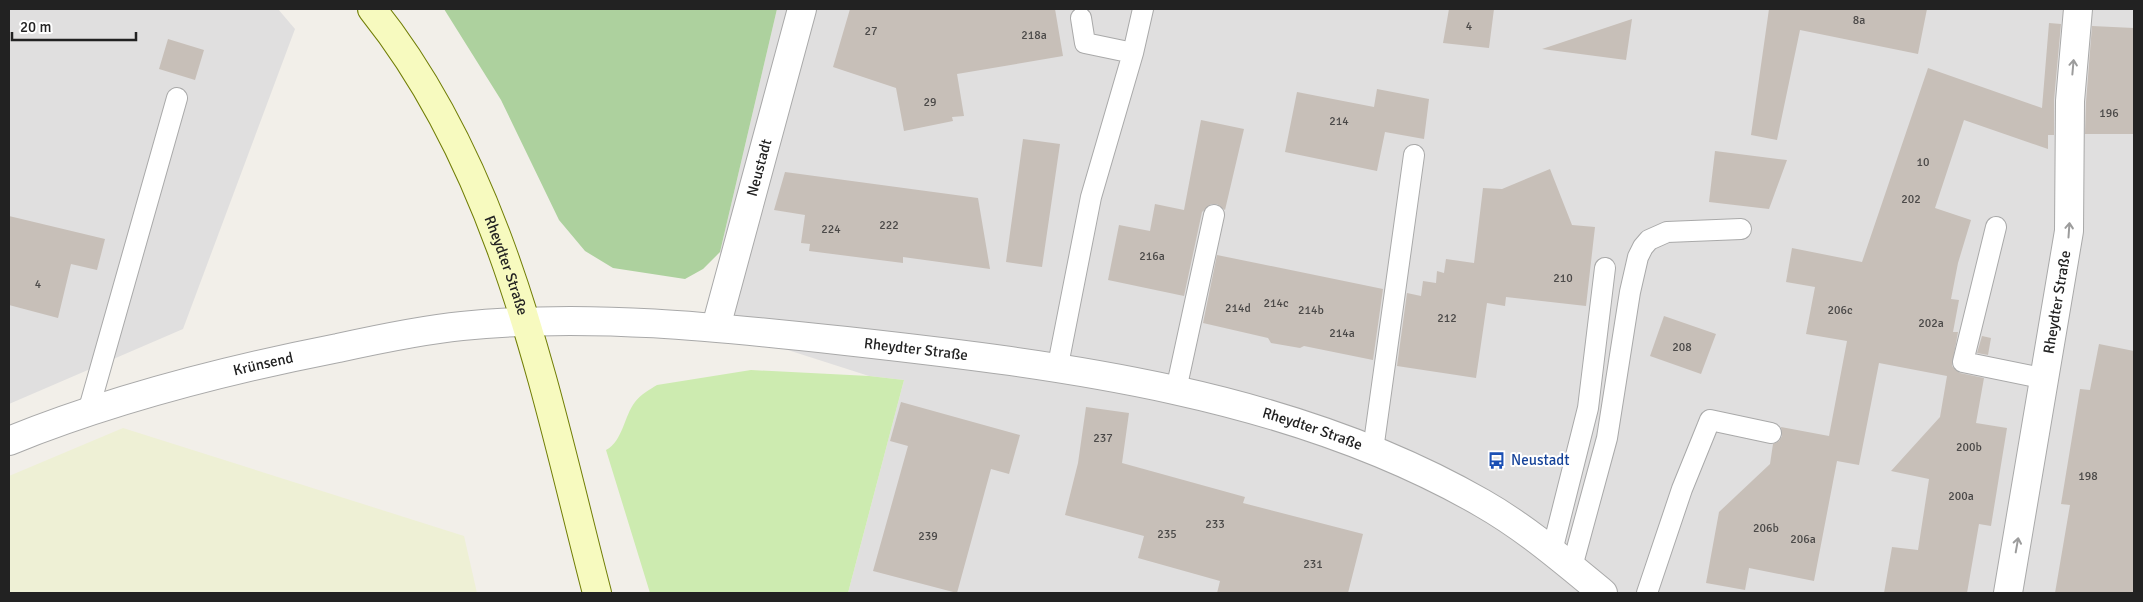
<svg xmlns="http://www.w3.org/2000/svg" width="2143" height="602" font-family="Signika,sans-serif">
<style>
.residential{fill:#e0dfdf}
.farmland{fill:#eef0d5}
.grass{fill:#cdebb0}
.forest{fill:#add19e}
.building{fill:#c7bfb8}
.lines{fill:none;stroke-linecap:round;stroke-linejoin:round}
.lane-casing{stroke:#a9a9a9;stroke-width:22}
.street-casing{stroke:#a9a9a9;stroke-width:30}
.secondary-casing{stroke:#707d05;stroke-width:30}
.lane{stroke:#fff;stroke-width:20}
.street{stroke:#fff;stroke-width:28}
.secondary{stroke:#f7fabf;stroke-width:28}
.oneway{stroke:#9c9c9c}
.labels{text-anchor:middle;stroke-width:4;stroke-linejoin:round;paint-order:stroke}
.number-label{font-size:12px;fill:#4b4948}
.street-label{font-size:15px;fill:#222;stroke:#fff}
.transit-label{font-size:15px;fill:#164399;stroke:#fff;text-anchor:start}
</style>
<rect width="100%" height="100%" fill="#f2efe9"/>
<path class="residential" d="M9,9H278L295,29L183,329L9,404Z
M777,9H2134V593H848L904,380L869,376L716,327L720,252Z"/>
<path class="farmland" d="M123,428L464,536L477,593H9V476Z"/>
<path class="grass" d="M751,370L869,376L904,380L848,593H650L606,450C623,441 624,416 635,402C641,394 649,390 657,385Z"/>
<path class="forest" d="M444,9H777L720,252L703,269L685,279L613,268L585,251L559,220L501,100Z"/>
<path class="building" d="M850,9H1055L1063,56L957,74L964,116L952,117L953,121L904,131L896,88L833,67Z
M1449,9H1494L1489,48L1443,43Z
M1769,9H1927L1918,54L1800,30L1777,140L1751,135Z
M1632,19L1626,60L1542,49Z
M2049,23L2061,24L2054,100V135H2048V149L1964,120L1935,208L1971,220L1958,263L1951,299L1959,300L1953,332H1958L1952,366L1960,373L1984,378L1976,423L2007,428L1991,526L1979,524L1967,593H1884L1892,547L1918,550L1929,479L1891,471L1940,417L1947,376L1879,363L1859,465L1837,461L1814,581L1749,568L1745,590L1706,583L1719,512L1770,464L1773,444L1779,441L1782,436L1781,427L1829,436L1847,341L1806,334L1815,287L1786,282L1792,248L1862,262L1928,68L2042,108Z
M2092,26L2134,28V134H2085L2086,102Z
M168,39L204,50L195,80L159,69Z
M1377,89L1429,99L1424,139L1385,132L1377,171L1285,152L1297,92L1374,107Z
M1201,120L1244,129L1225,210L1217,204H1211L1202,212L1184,296L1108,280L1119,225L1150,231L1155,204L1184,210Z
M1023,139L1060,144L1042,267L1006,262Z
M1715,151L1787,160L1769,209L1709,202Z
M1550,169L1572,225L1595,227L1586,306L1506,297L1505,306L1487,303L1476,378L1397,366L1407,293L1421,296L1423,281L1436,283L1437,271L1444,273L1446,259L1474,263L1483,188L1502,189Z
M785,172L978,198L990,269L903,257V263L809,251L810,244L801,243L805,215L774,210Z
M9,216L105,239L97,270L71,264L58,318L9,305Z
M1217,255L1383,289L1373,360L1304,346L1300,348L1271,343L1268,338L1203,323Z
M1664,316L1716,334L1701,374L1650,356Z
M1982,336L1991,338L1988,355L1977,353Z
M2099,344L2134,351V593H2055L2070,505L2061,504L2080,389L2090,390Z
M901,402L1020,435L1009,474L991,469L957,593L873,571L908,446L890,441Z
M1086,407L1129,413L1122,463L1245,497L1243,503L1363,534L1348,593H1217L1220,581L1138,558L1144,536L1065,515L1078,463Z"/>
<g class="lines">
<defs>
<path id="lane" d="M1081,18L1085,43L1133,53
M1996,227L1963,362L2046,379
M1057,370L1091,197L1133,53L1143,9
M1176,390L1214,215
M88,412L177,98
M1373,450L1414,155
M1552,551L1588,408L1605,268
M1572,567L1607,438L1630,292L1638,257L1643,247L1649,240L1667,232L1741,229
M1647,593L1682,489L1710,420L1771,433"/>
<g id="street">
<path id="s1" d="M716,327L802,9"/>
<path id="s2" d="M9,441C115,398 226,370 338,348C379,339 421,330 462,326C590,313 718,327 846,341C1062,365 1291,393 1482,503C1526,528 1564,561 1603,593"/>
<path id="s3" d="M2008,593L2069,231L2070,101L2078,9"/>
</g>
<g id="secondary">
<path id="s4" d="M372,9C505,175 545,393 597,593"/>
</g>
</defs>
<use href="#lane" class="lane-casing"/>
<use href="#street" class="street-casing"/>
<use href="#secondary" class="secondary-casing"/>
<use href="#lane" class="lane"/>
<use href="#street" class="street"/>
<use href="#secondary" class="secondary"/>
</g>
<defs><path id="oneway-shaft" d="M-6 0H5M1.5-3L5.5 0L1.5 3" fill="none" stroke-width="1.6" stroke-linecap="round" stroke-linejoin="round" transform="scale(1.25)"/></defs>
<g class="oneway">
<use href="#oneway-shaft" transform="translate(2073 67) rotate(-85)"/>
<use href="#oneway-shaft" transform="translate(2069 230) rotate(-86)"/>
<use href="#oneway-shaft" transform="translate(2017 545) rotate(-80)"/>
</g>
<defs>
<symbol id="bus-bare" viewBox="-9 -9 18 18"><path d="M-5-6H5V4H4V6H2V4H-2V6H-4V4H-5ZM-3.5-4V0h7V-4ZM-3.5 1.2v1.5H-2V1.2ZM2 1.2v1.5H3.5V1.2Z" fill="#1a4fb4" stroke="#fff" stroke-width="2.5" paint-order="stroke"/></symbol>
</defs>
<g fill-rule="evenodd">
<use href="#bus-bare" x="1484" y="448" width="25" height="25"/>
</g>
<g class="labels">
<g class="number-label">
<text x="1859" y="24">8a</text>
<text x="1469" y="30">4</text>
<text x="871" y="35">27</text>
<text x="1034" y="39">218a</text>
<text x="930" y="106">29</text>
<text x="2109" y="117">196</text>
<text x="1339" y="125">214</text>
<text x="1923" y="166">10</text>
<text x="1911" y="203">202</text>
<text x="889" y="229">222</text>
<text x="831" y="233">224</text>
<text x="1152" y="260">216a</text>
<text x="1563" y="282">210</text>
<text x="38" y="288">4</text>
<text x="1276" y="307">214c</text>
<text x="1238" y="312">214d</text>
<text x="1311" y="314">214b</text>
<text x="1840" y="314">206c</text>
<text x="1447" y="322">212</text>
<text x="1931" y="327">202a</text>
<text x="1342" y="337">214a</text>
<text x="1682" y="351">208</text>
<text x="1103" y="442">237</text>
<text x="1969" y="451">200b</text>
<text x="2088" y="480">198</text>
<text x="1961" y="500">200a</text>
<text x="1215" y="528">233</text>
<text x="1766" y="532">206b</text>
<text x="1167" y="538">235</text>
<text x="928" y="540">239</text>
<text x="1803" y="543">206a</text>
<text x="1313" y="568">231</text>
</g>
<g class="street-label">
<text dy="5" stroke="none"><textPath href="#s1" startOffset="165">Neustadt</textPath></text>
<text dy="5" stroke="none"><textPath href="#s4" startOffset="291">Rheydter Straße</textPath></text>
<text dy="5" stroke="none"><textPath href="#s3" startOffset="295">Rheydter Straße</textPath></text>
<text dy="5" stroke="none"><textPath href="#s2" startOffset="924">Rheydter Straße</textPath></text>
<text dy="5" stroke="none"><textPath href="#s2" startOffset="266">Krünsend</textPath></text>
<text dy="5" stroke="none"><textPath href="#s2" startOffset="1329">Rheydter Straße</textPath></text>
</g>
<g class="transit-label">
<text x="1511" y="465">Neustadt</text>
</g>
</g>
<rect width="2143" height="602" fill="none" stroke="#222222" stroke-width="20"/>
<path d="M12 32v8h124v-8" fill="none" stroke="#222222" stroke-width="2.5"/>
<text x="20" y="32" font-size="15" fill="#222222" stroke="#ffffff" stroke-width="4" paint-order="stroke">20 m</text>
</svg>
